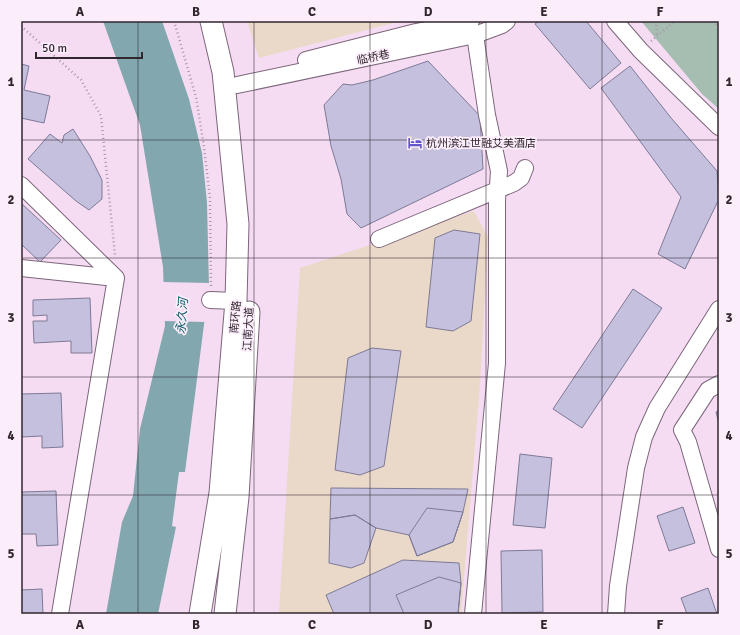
<svg xmlns="http://www.w3.org/2000/svg" width="740" height="635" font-family="Signika,'Noto Sans SC',sans-serif">
<style>
.commercial{fill:#ead8c8}
.green{fill:#a6bdb1}
.water{fill:#82a7af}
.pier{fill:#f5dcf3}
.building{fill:#c4c0de;stroke:#7e7a96}
.lines{fill:none;stroke-linecap:round;stroke-linejoin:round}
.minor-casing{stroke:#7d667b;stroke-width:18}
.major-casing{stroke:#7d667b;stroke-width:23}
.path{stroke:#aa97a8;stroke-width:2.5;stroke-dasharray:1 3;stroke-linecap:butt}
.minor{stroke:#fff;stroke-width:16}
.major{stroke:#fff;stroke-width:21}
.grid{fill:none;stroke:#30272f;stroke-width:1;stroke-opacity:0.55}
.labels{text-anchor:middle;stroke-width:3.5;stroke-linejoin:round;paint-order:stroke}
.street-label{font-size:11px;fill:#30272f;stroke:#fcedfb}
.poi-label{font-size:11px;fill:#30272f;stroke:#fcedfb;text-anchor:start}
.water-label{font-size:12px;font-style:italic;fill:#085865;stroke:#fcedfb}
.neatline{fill:none;stroke:#30272f;stroke-width:1.5}
.grid-label{font-size:13px;text-anchor:middle;font-weight:bold;fill:#30272f}
</style>
<rect width="100%" height="100%" fill="#f5dcf3"/>
<path class="commercial" d="M247,21H401L259,58Z
M474,211L488,237L480,385L461,614H279L300,268Z"/>
<path class="green" d="M641,21H719V109L702,94Z"/>
<path class="water" d="M103,21H162L189,99L202,153L207,203L209,286L185,472H179L172,526L176,527L158,614H106L122,522L133,496L140,429L165,326L163,267L140,125Z"/>
<path class="pier" d="M161,282L211,283L206,322L162,321Z"/>
<path class="building" d="M539,21H586L621,63L590,89L535,24Z
M428,61L480,116L483,169L361,228L347,214L341,179L331,146L324,105L343,84L352,85L373,80Z
M21,64L29,66L24,90L50,96L44,123L21,118Z
M630,66L672,119L717,171L719,199L685,269L658,254L681,197L601,88Z
M73,129L90,156L102,180V199L89,210L76,201L28,159L50,134L62,143L64,135Z
M21,203L61,240L40,262L21,244Z
M454,230L480,234L471,321L453,331L426,327L435,238Z
M633,289L662,308L582,428L553,409Z
M90,298L92,353H71V341L34,343L33,321H47V315L33,316V300Z
M372,348L401,351L384,466L360,475L335,470L348,358Z
M61,393L63,447L42,448V436L21,437V394Z
M719,411V424L716,412Z
M520,454L552,458L545,528L513,525Z
M331,488L468,489L463,512L453,542L417,556L409,535L376,528L355,515L330,519Z
M56,491L58,545L37,546L36,534H21V492Z
M683,507L695,543L669,551L657,516Z
M427,508L463,512L453,542L417,556L409,535Z
M355,515L376,528L364,563L351,568L329,563L330,519Z
M542,550L543,612L502,613L501,551Z
M403,560L459,563L461,583L458,614H334L326,595Z
M439,577L461,583L458,614H404L396,595Z
M708,588L717,614H687L681,598Z
M42,589L43,614H21V590Z"/>
<g class="lines">
<defs>
<path id="minor" d="M615,21L641,51L719,127
M306,60L416,32L471,21
M237,85L475,35L502,25L507,21
M21,185L116,278
M379,239L514,183L521,178L525,168
M21,268L116,278
M210,300L236,301
M719,384L708,390L682,430L688,442L719,549
M60,614L116,278
M473,614L497,363V200L499,171L487,115L475,35
M616,614L618,586L636,468L644,437L657,408L719,309"/>
<path id="major" d="M200,614L220,493L236,301L238,224L223,72L211,21
M225,614L238,497L249,312"/>
</defs>
<use href="#minor" class="minor-casing"/>
<use href="#major" class="major-casing"/>
<path class="path" d="M174,21L196,97L204,147L210,198L211,286
M656,21L657,36
M713,21L719,28
M21,26L81,80L101,116L115,255
M651,41L675,21"/>
<use href="#minor" class="minor"/>
<use href="#major" class="major"/>
</g>
<path class="grid" d="M138,21V614M254,21V614M370,21V614M486,21V614M602,21V614M21,140H719M21,258H719M21,377H719M21,495H719"/>
<defs>
<symbol id="hotel-bare" viewBox="-9 -9 18 18"><path d="M-6-4.5h1.5V1H6V5H4.5V3h-9V5H-6ZM-4 0a1.8 1.8 0 1 1 3.6 0ZM.5 0V-2.5h3Q6-2.5 6 0Z" fill="#6255ce" stroke="#fcedfb" stroke-width="2.5" paint-order="stroke"/></symbol>
</defs>
<g fill-rule="evenodd">
<use href="#hotel-bare" x="405" y="133" width="20" height="20"/>
</g>
<g class="labels">
<g class="street-label">
<text transform="translate(373 57) rotate(-12)" y="4">临桥巷</text>
<text transform="translate(235 317) rotate(-85)" y="4">南环路</text>
<text transform="translate(248 329) rotate(-87)" y="4">江南大道</text>
</g>
<g class="poi-label">
<text x="426" y="147">杭州滨江世融艾美酒店</text>
</g>
<g class="water-label">
<text transform="translate(182 316) rotate(-85)" y="4">永久河</text>
</g>
</g>
<rect width="740" height="635" fill="none" stroke="#fcedfb" stroke-width="44"/>
<path d="M36 52v6h106v-6" fill="none" stroke="#30272f" stroke-width="2"/>
<text x="42" y="52" font-size="12" fill="#30272f" stroke="#fcedfb" stroke-width="3" paint-order="stroke">50 m</text>
<rect x="22" y="22" width="696" height="591" class="neatline"/>
<g class="grid-label">
<text x="80" y="16">A</text>
<text x="196" y="16">B</text>
<text x="312" y="16">C</text>
<text x="428" y="16">D</text>
<text x="544" y="16">E</text>
<text x="660" y="16">F</text>
<text x="11" y="86">1</text>
<text x="729" y="86">1</text>
<text x="11" y="204">2</text>
<text x="729" y="204">2</text>
<text x="11" y="322">3</text>
<text x="729" y="322">3</text>
<text x="11" y="440">4</text>
<text x="729" y="440">4</text>
<text x="11" y="558">5</text>
<text x="729" y="558">5</text>
<text x="80" y="629">A</text>
<text x="196" y="629">B</text>
<text x="312" y="629">C</text>
<text x="428" y="629">D</text>
<text x="544" y="629">E</text>
<text x="660" y="629">F</text>
</g>
</svg>
